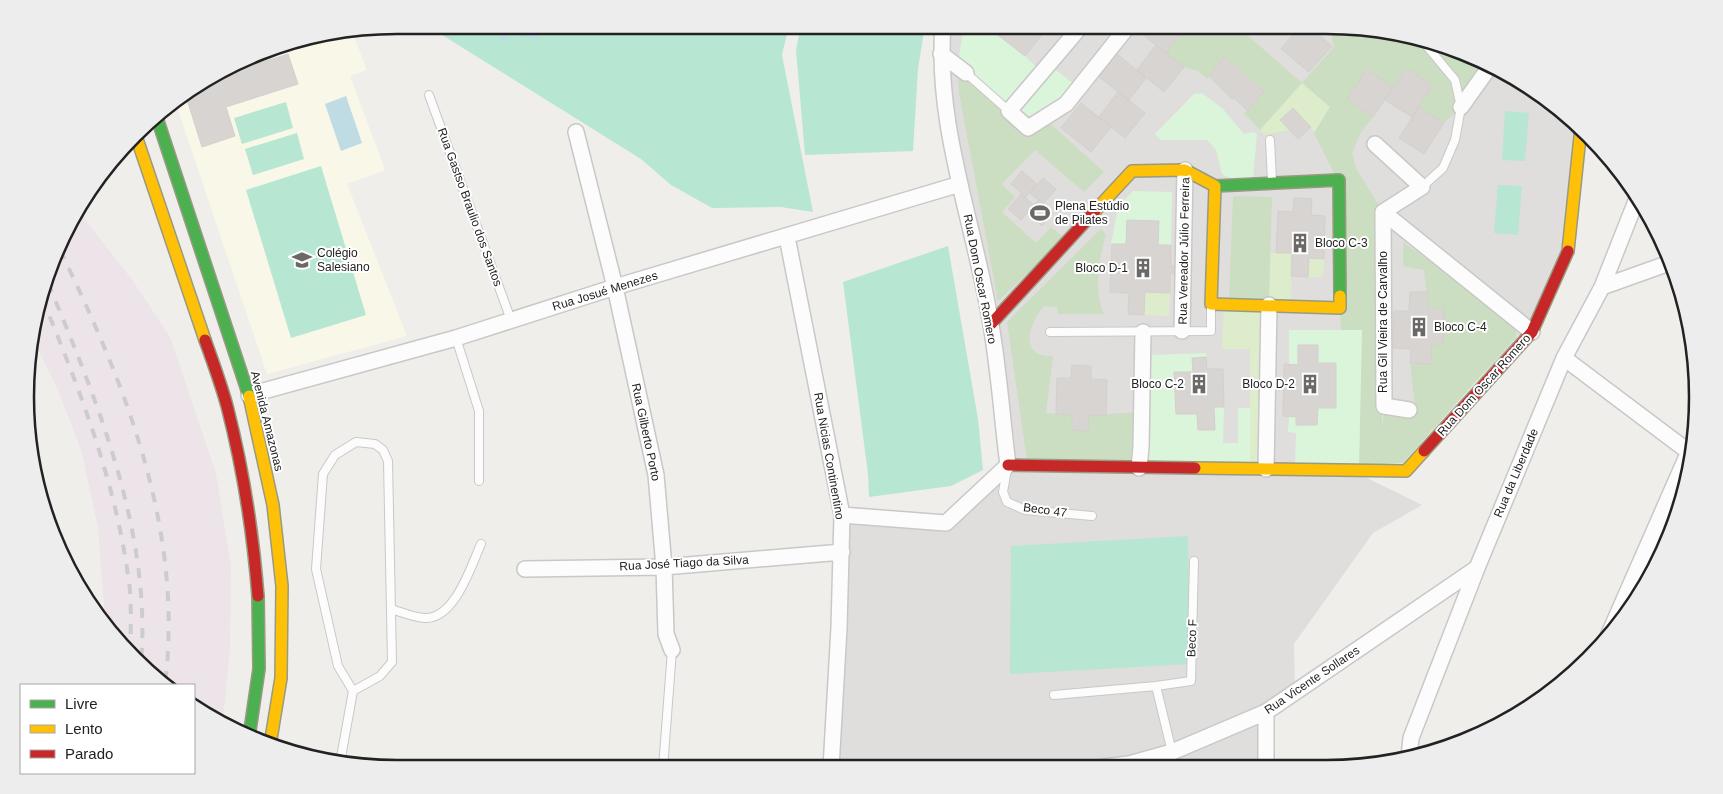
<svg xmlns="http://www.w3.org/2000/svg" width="1723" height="794" font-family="Arial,sans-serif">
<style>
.residential{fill:#dfdedc}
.industrial{fill:#ede4e9}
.education{fill:#f8f7e8}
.grass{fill:#ddeccb}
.forest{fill:#cbdec1}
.park{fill:#daf5da}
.pitch{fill:#b7e6d2}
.water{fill:#bfdbe3}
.building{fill:#d7d4d2;stroke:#d3d0cc}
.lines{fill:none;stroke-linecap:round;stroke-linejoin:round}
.lane-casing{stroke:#c9c8c7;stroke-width:10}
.street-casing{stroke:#c9c8c7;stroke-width:18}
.fast-casing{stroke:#999a82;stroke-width:14}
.slow-casing{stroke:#999a82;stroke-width:14}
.jam-casing{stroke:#999a82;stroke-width:14}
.lane{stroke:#fdfcfc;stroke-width:8}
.street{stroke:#fdfcfc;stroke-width:15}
.fast{stroke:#4caf50;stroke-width:11}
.slow{stroke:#ffc107;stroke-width:11}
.jam{stroke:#c62828;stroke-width:11}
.rail{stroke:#ccc;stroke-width:4;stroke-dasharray:10 10;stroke-linecap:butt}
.labels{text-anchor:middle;stroke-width:4;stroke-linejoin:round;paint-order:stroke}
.poi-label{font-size:12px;fill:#222;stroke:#fff;text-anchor:start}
.street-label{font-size:12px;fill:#222;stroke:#fff}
.rim{fill:none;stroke:#222;stroke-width:2.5}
</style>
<rect width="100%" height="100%" fill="#f0eeeb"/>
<path class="residential" d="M943,25H1326L1398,32L1468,53L1532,88L1581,127L1570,246L1532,332L1363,476L1422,505L1373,533L1294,644L1295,692L1263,720L1264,766L825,768L836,523L947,524L1008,465L960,184Z"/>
<path class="industrial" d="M77,209L133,281L170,337L216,473L231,566L230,648L223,721L194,703V685H165L152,677L105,620L98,527L81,450L58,390L32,338V325Z"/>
<path class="education" d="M352,32L367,70L350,76L385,170L347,184L407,336L267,374L175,101L211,75L277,45Z"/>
<path class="grass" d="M1302,83L1330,107L1314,133L1311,127L1293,108L1290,130L1264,135L1260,130Z
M1270,253H1292L1291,300L1269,299Z
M1309,258L1324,259L1323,275L1321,277H1308Z
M1145,292L1170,293L1169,316L1144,315Z
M1224,304L1269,305L1260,464H1250V349H1222Z"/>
<path class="forest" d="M1182,25H1236L1302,83L1334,47L1329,25L1398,32L1468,53L1491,65L1461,107L1444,123L1419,107L1433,85L1406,68L1393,87L1367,70L1347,99L1373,117L1361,132L1352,153L1356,168L1383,212L1382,429L1384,414L1416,415L1410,363L1431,364L1432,344L1444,308H1428L1424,270L1403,266V242L1475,293L1511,322L1516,331V337L1403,463L1359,465L1362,331L1341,330L1333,171L1314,133L1330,107L1302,83L1260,130L1244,114L1264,91L1225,57L1207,79L1198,71L1184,67L1166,53L1185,28Z
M966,73L1044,118L1104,172L1084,192L1035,150L1002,184L1015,197L1002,212L1036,243L1051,227L1065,239L998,301L959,93L958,74Z
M1233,196L1272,197L1269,299L1229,298Z
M1101,229L1106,234C1099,259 1093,290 1104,314H1058L1057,307L1045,306C1034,315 1021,343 1037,353C1041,356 1048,356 1053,356L1046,413L1072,415V430L1088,431L1089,415L1142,412L1137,462L1027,460L1007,322Z"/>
<path class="park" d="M964,25H998L993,32L1025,56L1041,72L1048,64L1079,88L1028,128L966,73L969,66L959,56Z
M1202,93L1223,109L1244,134L1254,132L1257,134L1253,179L1238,183L1222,174L1216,150L1207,140H1161L1155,134L1194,94Z
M1133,191L1172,192L1171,245L1111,244L1118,207Z
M1289,330H1362L1359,465L1295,464L1296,433L1288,432L1289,417H1296V425H1317L1318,345H1299L1298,365H1289Z
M1206,353V357L1193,358V372H1174L1176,414H1197L1198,430H1214V407H1224L1223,443H1238V408H1250V464L1148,462L1151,355Z"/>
<path class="pitch" d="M426,25H789L782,55L813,212L781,207L712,208L671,185L641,159Z
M801,25H925L918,69L913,151L805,155L796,50Z
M286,102L293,128L242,144L234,118Z
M1505,111L1529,113L1525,161L1502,160Z
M297,133L304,159L253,175L245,149Z
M321,166L366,315L291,338L246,190Z
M1498,185L1522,186L1518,235L1494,233Z
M948,246L978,419L983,470L951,486L869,497L868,474L843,282Z
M1188,536L1190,664L1010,674L1011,546Z"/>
<path class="water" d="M505,25H515L540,34L537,41L510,31L505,42L499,39Z
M346,96L362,143L341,151L325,104Z"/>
<path class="building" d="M998,25H1042L1047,28L1025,56L993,31Z
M1141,25H1180L1185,28L1166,53L1137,30Z
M1239,25H1256L1248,34Z
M1285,25H1301L1294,33Z
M1301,25H1306L1332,46L1309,72L1281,49Z
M1156,45L1184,67L1164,92L1137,70Z
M271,48L273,54L229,68V67Z
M288,54L298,84L226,107L235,136L202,147L185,93L203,81Z
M1117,54L1146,78L1129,100L1099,77Z
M1224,57L1264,91L1248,111L1234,98L1232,99L1209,76Z
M1406,68L1433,85L1412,117L1385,100Z
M1367,69L1393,87L1373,117L1347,99Z
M1118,92L1145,113L1125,138L1099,117Z
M1081,103L1111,127L1091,152L1061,128Z
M1419,107L1444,123L1424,154L1399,138Z
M1293,108L1311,127L1298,139L1280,120Z
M1022,171L1037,184L1026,197L1011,184Z
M1043,178L1056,189L1043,204L1030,193Z
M1021,194L1034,205L1021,220L1008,209Z
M1294,198L1312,199L1311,215L1325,216L1324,259L1309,258L1308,277L1291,276L1292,253H1276L1278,211L1293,212Z
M1038,200L1053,213L1042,226L1027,213Z
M1127,220L1159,221L1158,245H1171V266H1174L1175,274H1170V293L1145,292L1144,315L1128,314L1129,293L1110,292L1112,244H1126Z
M1410,292H1428V308H1444L1443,344H1432L1431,364L1410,363L1411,349L1393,348L1394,311H1409Z
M1298,345H1318V363H1336V408H1318L1317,425H1296V417L1283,416L1284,364L1298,365Z
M1206,357L1207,369H1223L1224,407H1214L1215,430H1198L1197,414H1176L1174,372H1193L1192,358Z
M1072,365L1091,366V379L1107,380L1106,416L1089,415L1088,431L1072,430V415L1056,414L1057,378H1071Z"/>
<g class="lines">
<defs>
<path id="lane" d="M1421,39L1455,80L1461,107L1455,140L1443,168L1422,187
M966,73L1009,111
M429,95L511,320
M1270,140L1272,181
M1050,332L1211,331V307
M456,338L479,411V481
M1007,469L1003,492L1007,502L1025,510L1092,516
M391,609C401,612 415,618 425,618C455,619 471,566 481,544
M1054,695L1156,686
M1172,752L1156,686L1191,681L1194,561
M340,763L353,691L380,676L392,662L388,461L383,450L375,444L356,442L335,455L323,474L316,569L338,666L353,691
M663,768L672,650"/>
<path id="street" d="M1082,25L1009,111L1028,128L1066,104L1129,25
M941,54L966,73
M1461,107L1491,65
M576,132L615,287L656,475L664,567L666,634L672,650
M1375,144L1422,187L1383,212L1532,332
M1383,212L1384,406L1409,410
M787,237L842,515L839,628L831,768
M1602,287L1672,262
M1182,331L1185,170
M1564,358L1689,452
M249,395L456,338L615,287L960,184
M1139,468L1141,447L1143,332
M1266,469L1269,305
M842,515L946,523L1008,465C1002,418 999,371 991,325C975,225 935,127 943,25
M525,569L664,567L842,552
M1608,636L1694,440
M1409,757L1411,738L1477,568L1564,358L1602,287L1638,196
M1266,766V712
M1103,767L1129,764L1172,752L1266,712L1477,568"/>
<path id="fast" d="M156,115L249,396
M1215,186L1339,180L1340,296
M249,737L259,669L258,596"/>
<path id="slow" d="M136,136L205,340
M1095,211L1132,171L1185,170L1215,186L1211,304L1340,308V296
M1568,251L1581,127
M249,396L273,505L282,586L281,678L270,745
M1195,468L1406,471L1424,451"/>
<path id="jam" d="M991,324L1095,211
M205,340C213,362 221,384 227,406C243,468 253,533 258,596
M1424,451L1532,332L1568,251
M1008,465L1195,468"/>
</defs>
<use href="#lane" class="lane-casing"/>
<use href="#street" class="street-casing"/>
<use href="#fast" class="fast-casing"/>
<use href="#slow" class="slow-casing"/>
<use href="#jam" class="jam-casing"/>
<use href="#lane" class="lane"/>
<use href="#street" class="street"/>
<use href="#fast" class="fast"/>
<use href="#slow" class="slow"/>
<use href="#jam" class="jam"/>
<path class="rail" d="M60,250C126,386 184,530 165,685
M48,283C97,400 152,534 141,663
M42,298C80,390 116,483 129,582C132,604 130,628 131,651"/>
</g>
<defs>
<symbol id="stadium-bare" viewBox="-9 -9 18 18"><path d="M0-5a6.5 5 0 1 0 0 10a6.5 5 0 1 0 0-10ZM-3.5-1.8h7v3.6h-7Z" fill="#6a6968" stroke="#fff" stroke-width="2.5" paint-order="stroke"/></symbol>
<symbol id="building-bare" viewBox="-9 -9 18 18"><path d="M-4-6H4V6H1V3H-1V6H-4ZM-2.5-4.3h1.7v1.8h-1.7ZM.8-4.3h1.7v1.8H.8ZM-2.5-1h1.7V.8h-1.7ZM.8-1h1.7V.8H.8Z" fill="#6a6968" stroke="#fff" stroke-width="2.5" paint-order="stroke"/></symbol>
<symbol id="school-bare" viewBox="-9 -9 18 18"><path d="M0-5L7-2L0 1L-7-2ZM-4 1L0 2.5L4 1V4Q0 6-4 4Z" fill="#6a6968" stroke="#fff" stroke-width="2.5" paint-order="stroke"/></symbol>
</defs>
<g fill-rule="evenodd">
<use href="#stadium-bare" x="1026" y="199" width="28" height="28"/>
<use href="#building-bare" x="1286" y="229" width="28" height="28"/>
<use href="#school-bare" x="288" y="246" width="28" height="28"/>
<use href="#building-bare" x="1129" y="254" width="28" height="28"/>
<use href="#building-bare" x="1405" y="313" width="28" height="28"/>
<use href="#building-bare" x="1185" y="370" width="28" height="28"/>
<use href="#building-bare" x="1296" y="370" width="28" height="28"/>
</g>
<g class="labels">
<g class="poi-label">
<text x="1055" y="210">Plena Estúdio<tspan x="1055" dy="14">de Pilates</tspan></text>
<text x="1315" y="247">Bloco C-3</text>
<text x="317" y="257">Colégio<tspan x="317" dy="14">Salesiano</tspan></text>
<text x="1128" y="272" text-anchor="end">Bloco D-1</text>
<text x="1434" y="331">Bloco C-4</text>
<text x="1184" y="388" text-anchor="end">Bloco C-2</text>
<text x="1295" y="388" text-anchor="end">Bloco D-2</text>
</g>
<g class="street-label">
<text transform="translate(470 207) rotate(70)" y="4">Rua Gastso Braulio dos Santos</text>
<text transform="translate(1184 251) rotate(-89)" y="4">Rua Vereador Júlio Ferreira</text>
<text transform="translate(980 279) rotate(79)" y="4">Rua Dom Oscar Romero</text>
<text transform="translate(605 291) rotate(-17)" y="4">Rua Josué Menezes</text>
<text transform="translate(1383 322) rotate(-90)" y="4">Rua Gil Vieira de Carvalho</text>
<text transform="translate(1484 385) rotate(-48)" y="4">Rua Dom Oscar Romero</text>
<text transform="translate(267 421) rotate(76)" y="4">Avenida Amazonas</text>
<text transform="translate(646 432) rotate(78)" y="4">Rua Gilberto Porto</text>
<text transform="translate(829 456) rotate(80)" y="4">Rua Nicias Continentino</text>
<text transform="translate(1516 473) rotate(-67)" y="4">Rua da Liberdade</text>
<text transform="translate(1045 510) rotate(8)" y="4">Beco 47</text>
<text transform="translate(684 563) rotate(-3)" y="4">Rua José Tiago da Silva</text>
<text transform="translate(1192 638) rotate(-88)" y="4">Beco F</text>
<text transform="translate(1312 680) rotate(-34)" y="4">Rua Vicente Sollares</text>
</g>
</g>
<path d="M0 0H1723V794H0ZM397 34H1326A363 363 0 0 1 1689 397V397A363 363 0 0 1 1326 760H397A363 363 0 0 1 34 397V397A363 363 0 0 1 397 34Z" fill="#ededed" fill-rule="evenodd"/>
<path class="rim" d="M397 34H1326A363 363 0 0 1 1689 397V397A363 363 0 0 1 1326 760H397A363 363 0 0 1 34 397V397A363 363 0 0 1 397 34Z"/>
<rect x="20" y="684" width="175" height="90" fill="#ffffff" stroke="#a7a7a7"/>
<rect x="30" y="700" width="25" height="8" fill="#4caf50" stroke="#a7a7a7"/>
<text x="65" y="709" font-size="15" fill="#222222">Livre</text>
<rect x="30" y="725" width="25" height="8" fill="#ffc107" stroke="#a7a7a7"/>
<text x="65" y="734" font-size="15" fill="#222222">Lento</text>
<rect x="30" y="750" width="25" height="8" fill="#c62828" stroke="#a7a7a7"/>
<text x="65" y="759" font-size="15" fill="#222222">Parado</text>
</svg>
